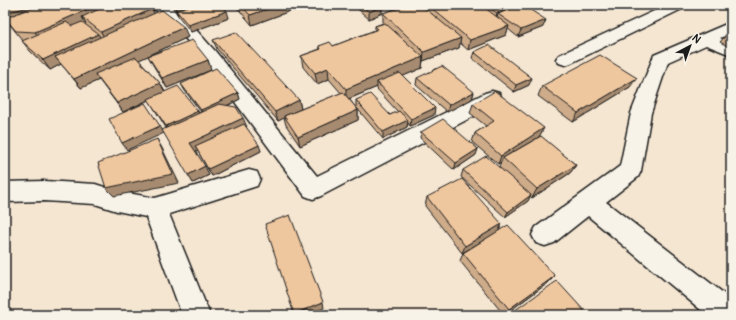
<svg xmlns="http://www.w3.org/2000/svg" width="736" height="320" font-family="Pangolin,sans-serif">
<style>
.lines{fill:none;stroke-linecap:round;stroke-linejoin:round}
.minor-casing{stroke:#1c1c1c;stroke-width:3}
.minor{fill:#f7f3e8;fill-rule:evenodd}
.wall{fill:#ceab89;stroke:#1c1c1c}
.shaded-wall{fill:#a78b6f;stroke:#1c1c1c}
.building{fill:#efc79f;stroke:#1c1c1c}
</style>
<rect width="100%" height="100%" fill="#f5e6d2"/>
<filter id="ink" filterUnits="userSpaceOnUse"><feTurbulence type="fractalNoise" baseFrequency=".025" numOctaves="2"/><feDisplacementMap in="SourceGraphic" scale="8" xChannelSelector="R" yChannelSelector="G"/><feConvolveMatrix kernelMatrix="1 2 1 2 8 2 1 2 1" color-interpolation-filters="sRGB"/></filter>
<g filter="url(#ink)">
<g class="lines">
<defs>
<path id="minor" d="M149,5H168L179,11L215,51L317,176L485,93L492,91L499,93L502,98L499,103L321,196L313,199L305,196L203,59L167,17L152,8Z
M667,5H687L684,8L571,63L565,65L559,63L556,59L559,55Z
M731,22V33L720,38L731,43V55L706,45L668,62L651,113L641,171L638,177L606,202L731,299V315H707L588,216L554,243L545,246L536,243L532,235L536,227L620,166L631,113L654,55Z
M249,170L257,172L260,179L257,186L169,214L210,315H182L146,217L117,211L95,204L44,201L5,202V182L44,181L95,184L117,191L155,198Z"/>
</defs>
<use href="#minor" class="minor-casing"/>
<use href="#minor" class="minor"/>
</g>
<path class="wall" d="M5,5H36V6L152,9L155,14L188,37L139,60L160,83L165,92L198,111L199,113L201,112L185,91L181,84L238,93L240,99L227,106L247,127H246L261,151L212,176L197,150L195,151L209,175L193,183L166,128L149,100L123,112L99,80L81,88L61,64L50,70L30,51L22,41H23L7,21Z
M171,5H222L229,18L191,32L179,17Z
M235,5H289L290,11L252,25Z
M353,5H381L382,13L369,19Z
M409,5H523L543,27L518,37L508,29L506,35L468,50L460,43L459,48L423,61L422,68L403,76L434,115L410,126L408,123L407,127L383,139L356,107V100L390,115L398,112L377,89V87L349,99L358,110V120L300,146L286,125L284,118L278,121L217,49L213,40L299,100L301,109L341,93L329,79L317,84L303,67L301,56L320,49L319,46H333L375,30V26L383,23V13Z
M731,30V48L720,42L728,33Z
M474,52L529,85L514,92L472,58Z
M148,56L208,60L211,70L167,88L153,65Z
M417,78L474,92L472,99L447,112L416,85Z
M542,86L630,87L573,122L538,96Z
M473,104L540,136L576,165L570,173L532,198L530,196L528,201L505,217L461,177L463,170L499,167L501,162L498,164L472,142L475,133L486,126L470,113Z
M421,132L476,155L454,170L420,138Z
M427,197L502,224L498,232L462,253L425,206Z
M463,253L555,276L548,283L504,315L460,261Z"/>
<path class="shaded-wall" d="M33,5H36L38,12L5,18V13Z
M98,5H142L143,8L82,17L86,24L43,43L35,32Z
M185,5H209L176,10L178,15L175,8Z
M280,5H289L290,11L252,25L250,15Z
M517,5H521L498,14L496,19L495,20L497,13Z
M382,6V13L369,19V12Z
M152,9L157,18L107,42L101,32Z
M227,11L229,18L191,32L188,25Z
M546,20L543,27L518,37L521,30Z
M509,26L506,35L468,50L470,40Z
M184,27L188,37L99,79L95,74L99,80L81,88L74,79Z
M98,34L104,43L55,57L61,64L50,70L43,60Z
M461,38L459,48L423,61L424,52Z
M423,57L422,68L380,86L377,82V87L346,100V89Z
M208,60L211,70L167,88L162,78Z
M328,68L329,79L317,84L315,73Z
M532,78L529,85L514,92L516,85Z
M637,78L630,87L573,122L578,113Z
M160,83L165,92L123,112L117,103Z
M474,92L472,99L447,112L449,105Z
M238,93L240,99L204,117L201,110Z
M299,100L301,109L284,116V118L278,121L275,112Z
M435,108L434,115L410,126L411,119Z
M358,110V120L300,146L298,137Z
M198,111L201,118L170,133L166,126Z
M243,118L247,127L195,152L190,143Z
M408,120L407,127L383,139V132Z
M160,126L164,133L127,150L122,143Z
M544,128L539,137L503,158L501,162L498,164L501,156Z
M157,139L162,148L179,183L114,196L106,188Z
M259,145L261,151L212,176L208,169Z
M478,149L476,155L454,170L456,163Z
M576,165L570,173L532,198L537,189Z
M205,166L209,175L193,183L188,175Z
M531,195L528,201L505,217L508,212Z
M502,224L498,232L462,253L465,246Z
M555,276L548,283L504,315L509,309Z
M323,302L324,308L309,315H295L294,314Z"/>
<path class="building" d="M5,5H33V6L5,13Z
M39,5H98L35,32L16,31L5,18Z
M108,5H126L123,6L129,10L141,5H148L152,9L101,32L82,17Z
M173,5H185L175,8Z
M192,5H222L227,11L188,25L176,10Z
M241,5H280L250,15Z
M361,5H381L382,6L369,12Z
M409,5H421L461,38L424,52L383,13Z
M428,5H481L509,26L470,40Z
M485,5H517L497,13Z
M521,5H523L546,20L521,30L498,14Z
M162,10L184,27L74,79L55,57Z
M66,22L72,26L82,22L98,34L43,60L22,41Z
M385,23L423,57L346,89L328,68L315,73L301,56L321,49L319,46L330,42L333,46L378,29L375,26Z
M731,30V34L728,33Z
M236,32L299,100L275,112L213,40Z
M192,40L208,60L162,78L148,56Z
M489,45L532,78L516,85L474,52Z
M600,55L637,78L578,113L542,86Z
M136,57L160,83L117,103L95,74Z
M442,66L474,92L449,105L417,78Z
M216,68L238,93L201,110L181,84Z
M400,73L435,108L411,119L377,82Z
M178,86L198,111L166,126L148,99Z
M495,91L544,128L501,156L475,133L494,121L473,104Z
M343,92L358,110L298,137L284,116Z
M370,94L390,115L399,111L408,120L383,132L356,100Z
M145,103L160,126L122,143L109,119Z
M219,104L236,107L243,118L190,143L205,166L188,175L162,130Z
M443,119L478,149L456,163L421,132Z
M244,124L259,145L208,169L195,146Z
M541,136L576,165L537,189L503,158Z
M157,139L173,174L106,188L98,163Z
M486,156L531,195L508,212L463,170Z
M462,179L502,224L465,246L427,197Z
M290,215L323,302L294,314L265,224Z
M508,225L555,276L509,309L463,253Z
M557,281L588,315H508Z"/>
</g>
<rect width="736" height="320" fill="none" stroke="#f7f3e8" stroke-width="20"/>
<rect x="10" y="10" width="716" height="300" fill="none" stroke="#1c1c1c" stroke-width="1.5" filter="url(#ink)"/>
<g transform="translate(690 46) rotate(41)" stroke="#f7f3e8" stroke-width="3" paint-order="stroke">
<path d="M0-3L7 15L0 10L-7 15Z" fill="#1c1c1c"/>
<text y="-6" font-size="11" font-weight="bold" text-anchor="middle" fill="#1c1c1c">N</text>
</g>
</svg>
